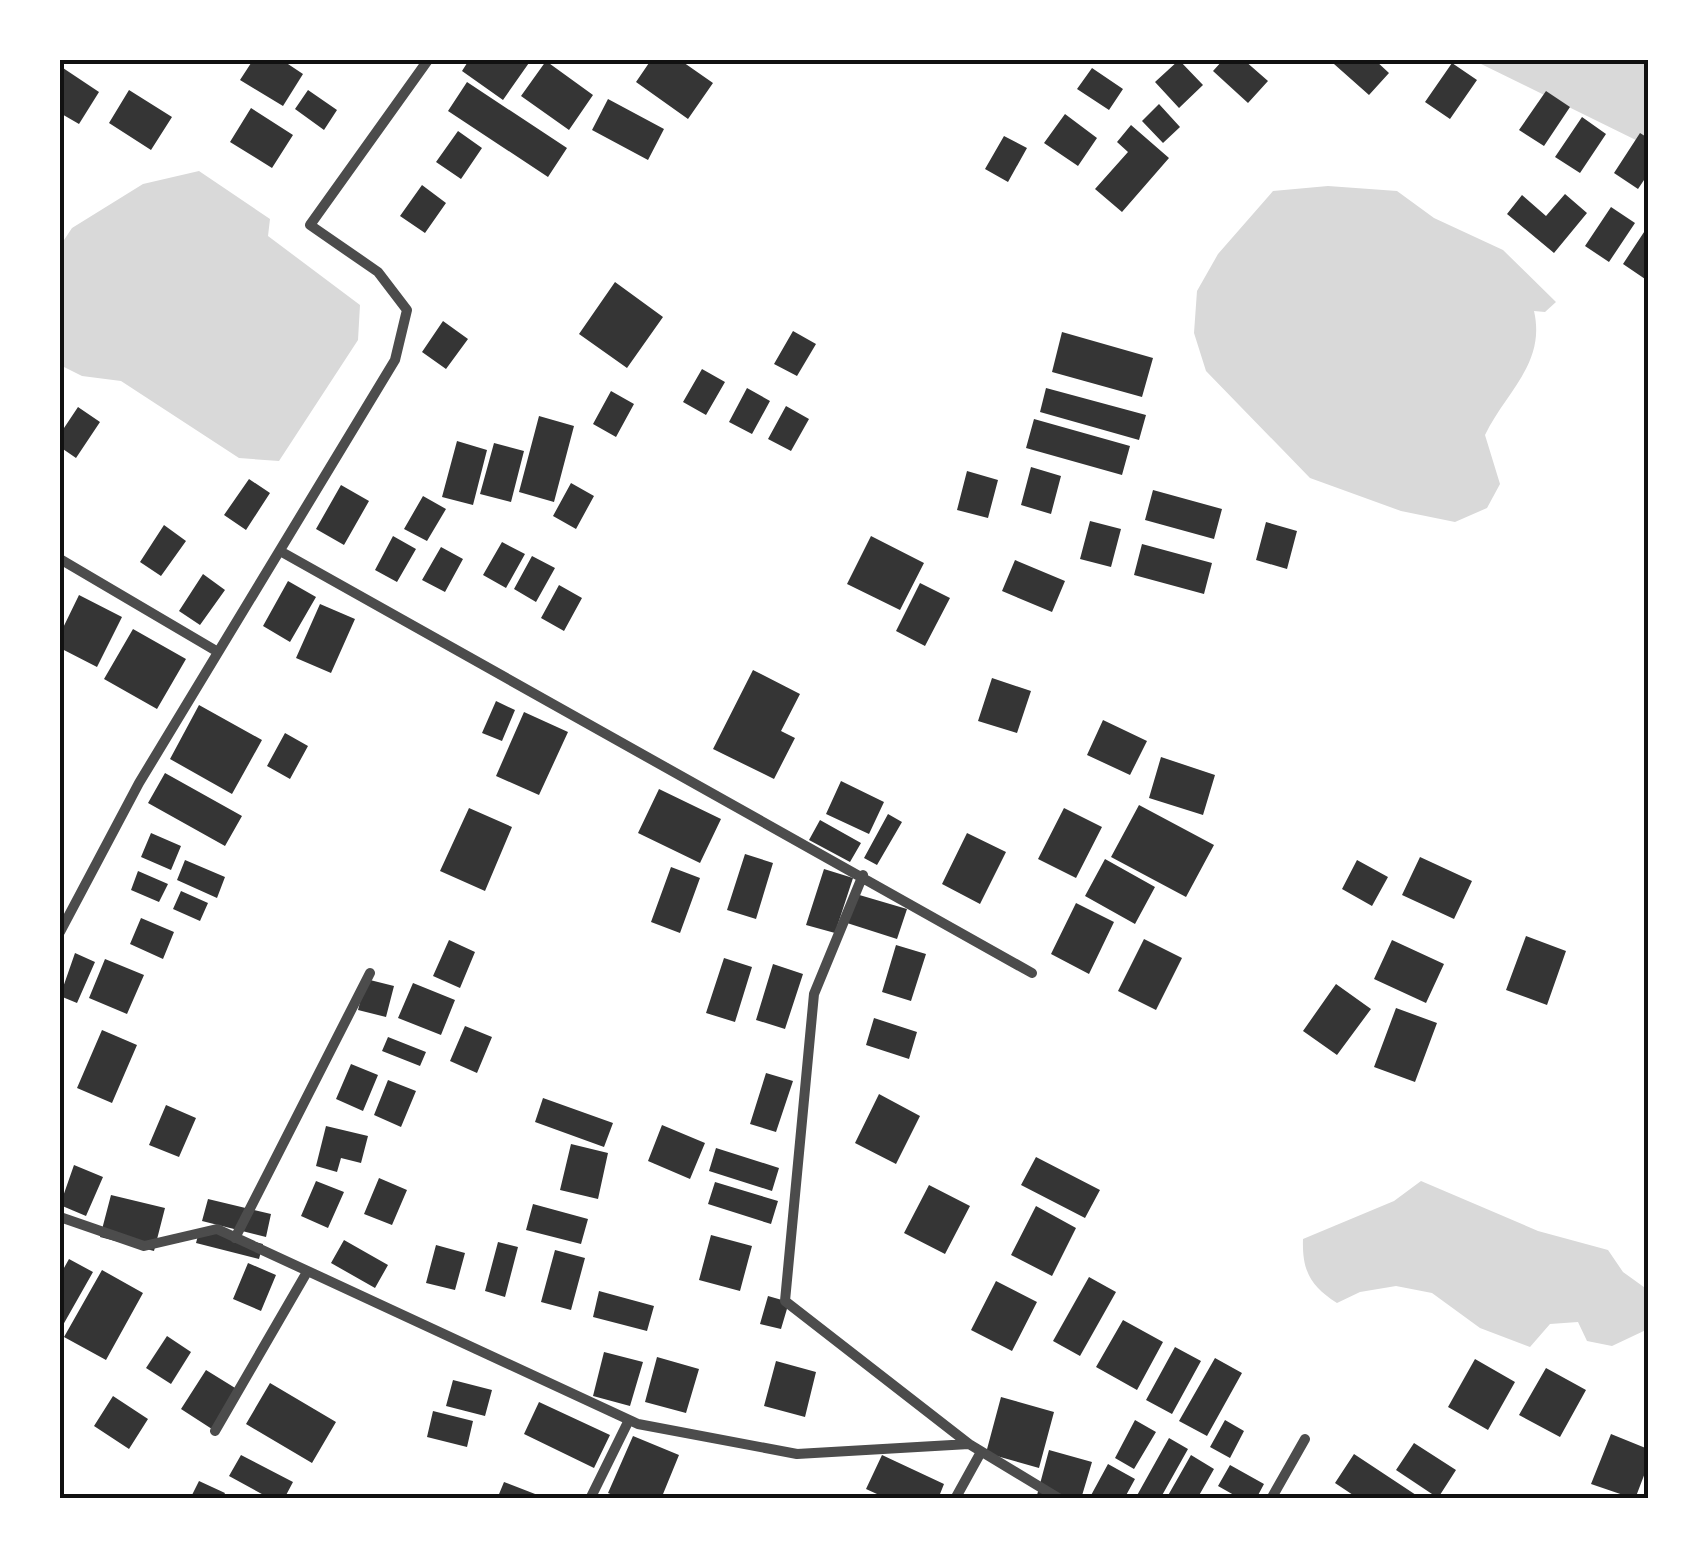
<svg xmlns="http://www.w3.org/2000/svg" width="1708" height="1559" font-family="'Fira Sans',sans-serif">
<style>
.water{fill:#d9d9d9}
.building{fill:#353535}
.lines{fill:none;stroke-linecap:round;stroke-linejoin:round}
.minor{stroke:#4c4c4c;stroke-width:10}
.neatline{fill:none;stroke:#111;stroke-width:4}
</style>
<rect width="100%" height="100%" fill="#fff"/>
<path class="water" d="M1476,60H1648V146L1477,62Z
M199,171L270,219L268,236L360,305L358,340L279,461L239,458L121,381L82,376L60,365V246L72,228L143,184Z
M1328,186L1397,191L1434,218L1503,250L1556,302L1545,312L1534,311C1546,363 1506,392 1485,435L1500,484L1487,508L1455,522L1401,511L1310,478L1206,371L1194,333L1197,291L1218,254L1273,191Z
M1421,1181L1538,1231L1608,1250L1623,1272L1648,1290V1329L1612,1346L1587,1341L1578,1322L1550,1324L1530,1347L1480,1328L1432,1293L1396,1286L1360,1292L1337,1303C1310,1286 1302,1270 1303,1239L1394,1201Z"/>
<path class="building" d="M253,60H282L303,74L283,106L240,80Z
M469,60H531L503,100L462,71Z
M651,60H680L713,83L688,119L636,82Z
M1179,60L1203,85L1179,108L1155,82Z
M1223,60H1244L1268,81L1248,103L1213,71Z
M1338,60H1375L1389,73L1369,95L1334,64Z
M546,61L593,95L569,130L521,96Z
M1452,63L1477,80L1450,119L1425,102Z
M60,66L99,92L79,124L60,113Z
M1092,68L1123,89L1109,110L1077,89Z
M467,82L567,148L548,177L448,111Z
M129,90L172,117L151,150L109,123Z
M308,90L337,110L324,130L295,109Z
M1546,91L1570,107L1544,146L1519,130Z
M608,99L664,129L648,160L592,130Z
M1159,104L1180,127L1163,143L1142,121Z
M251,108L293,135L272,168L230,142Z
M1065,114L1097,138L1078,166L1044,143Z
M1582,117L1606,134L1580,173L1555,157Z
M1131,125L1169,158L1122,212L1095,189L1128,152L1117,142Z
M458,131L482,148L461,179L436,162Z
M1640,133L1648,138V174L1638,189L1614,173Z
M1004,136L1027,148L1008,182L985,169Z
M422,185L446,203L425,233L400,216Z
M1565,194L1587,213L1554,253L1507,214L1522,195L1546,216Z
M1611,207L1635,223L1609,262L1585,246Z
M1648,226V281L1623,264Z
M615,282L663,317L627,368L579,334Z
M443,321L468,339L446,369L422,352Z
M793,331L816,344L797,376L774,364Z
M1062,332L1153,358L1142,397L1052,372Z
M702,369L725,382L706,415L683,402Z
M747,388L770,401L752,434L729,422Z
M1046,388L1146,415L1139,440L1040,412Z
M611,391L634,404L616,437L593,424Z
M786,406L809,419L791,451L768,439Z
M78,407L100,422L76,458L60,447V434Z
M539,416L574,426L554,502L519,492Z
M1034,419L1130,446L1122,475L1026,448Z
M457,441L487,450L473,505L442,497Z
M494,443L524,451L511,502L480,494Z
M1031,467L1061,476L1051,514L1021,505Z
M967,471L998,480L988,518L957,510Z
M249,479L270,493L246,530L224,515Z
M571,483L594,496L576,529L553,516Z
M341,485L369,501L344,545L316,529Z
M1153,490L1222,509L1214,539L1145,520Z
M423,496L446,509L427,541L404,529Z
M1090,521L1121,529L1111,567L1080,559Z
M1266,522L1297,531L1287,569L1256,560Z
M164,525L186,541L161,576L140,562Z
M393,536L416,549L397,582L375,570Z
M871,536L924,563L900,610L847,584Z
M502,542L525,554L506,588L483,575Z
M1142,544L1212,563L1204,594L1134,575Z
M441,547L463,559L445,592L422,580Z
M532,556L555,568L536,602L514,589Z
M1015,560L1065,581L1052,612L1002,591Z
M203,574L225,590L200,625L179,611Z
M288,581L316,597L290,642L263,626Z
M920,583L950,598L925,646L896,631Z
M559,585L582,598L564,631L541,618Z
M79,595L122,617L97,667L60,648V634Z
M320,604L355,619L331,673L296,658Z
M133,629L186,659L157,709L104,679Z
M753,670L800,694L781,731L795,738L774,779L713,749Z
M992,678L1031,691L1017,733L978,721Z
M496,701L515,710L502,741L482,733Z
M199,705L262,740L232,794L170,759Z
M524,712L568,732L539,795L496,776Z
M1103,720L1147,741L1130,775L1087,755Z
M285,733L308,746L290,779L267,766Z
M1161,757L1215,775L1203,815L1149,798Z
M165,773L242,816L225,846L148,803Z
M841,781L884,802L869,834L826,814Z
M659,789L721,819L700,863L638,833Z
M1139,805L1214,845L1186,897L1111,857Z
M469,808L512,827L485,891L440,871Z
M1064,808L1102,827L1076,878L1038,859Z
M888,814L902,822L877,865L864,858Z
M820,820L861,843L850,862L809,840Z
M151,833L181,846L171,870L141,857Z
M967,833L1006,852L980,904L942,884Z
M745,854L773,863L756,919L727,910Z
M1420,857L1472,881L1454,919L1402,895Z
M1105,859L1155,887L1135,924L1085,896Z
M185,860L225,877L217,898L177,880Z
M1357,860L1388,877L1372,906L1342,889Z
M671,867L700,878L680,933L651,922Z
M824,869L853,878L835,933L806,925Z
M138,871L168,884L159,902L131,890Z
M181,891L208,903L200,921L173,909Z
M856,894L907,909L897,939L847,923Z
M1076,903L1114,922L1089,974L1051,954Z
M141,918L174,932L163,959L130,944Z
M1526,936L1566,951L1547,1005L1506,990Z
M1144,939L1182,958L1156,1010L1118,991Z
M449,940L475,952L460,988L433,976Z
M1392,940L1444,964L1426,1003L1374,979Z
M896,945L926,954L911,1001L882,992Z
M75,953L95,962L77,1003L60,996Z
M724,958L752,967L735,1022L706,1013Z
M105,959L144,975L127,1014L89,998Z
M773,964L803,974L785,1029L756,1020Z
M366,979L394,986L386,1017L358,1010Z
M413,983L455,1000L441,1035L398,1018Z
M1336,984L1371,1009L1337,1055L1303,1031Z
M1396,1008L1437,1023L1415,1082L1374,1067Z
M874,1018L917,1032L909,1059L866,1045Z
M465,1026L492,1037L477,1073L450,1061Z
M102,1030L137,1045L112,1103L77,1088Z
M388,1037L426,1052L420,1066L382,1051Z
M351,1064L378,1075L363,1111L336,1099Z
M766,1073L793,1081L776,1132L750,1124Z
M388,1080L416,1091L401,1127L374,1115Z
M879,1094L920,1116L896,1164L855,1143Z
M543,1098L613,1123L604,1147L535,1122Z
M166,1105L196,1118L179,1157L149,1145Z
M662,1125L705,1143L690,1179L648,1161Z
M326,1126L368,1136L361,1163L341,1158L337,1172L316,1166Z
M571,1144L608,1153L598,1199L560,1190Z
M716,1148L779,1168L772,1191L709,1171Z
M1036,1157L1100,1190L1085,1218L1021,1185Z
M74,1165L103,1177L86,1216L60,1205Z
M379,1178L407,1190L392,1225L364,1214Z
M316,1181L344,1192L328,1228L301,1216Z
M715,1182L778,1201L771,1224L708,1204Z
M929,1185L970,1206L945,1254L904,1233Z
M111,1195L165,1208L154,1251L100,1237Z
M208,1199L271,1214L266,1237L202,1221Z
M533,1204L588,1219L581,1244L526,1230Z
M1036,1206L1076,1228L1052,1276L1011,1255Z
M200,1228L263,1244L259,1259L196,1243Z
M711,1235L752,1246L740,1291L699,1280Z
M344,1240L388,1265L375,1288L331,1263Z
M498,1242L518,1247L505,1297L485,1291Z
M436,1245L465,1253L455,1290L426,1283Z
M555,1250L585,1258L571,1310L541,1302Z
M69,1259L93,1272L63,1325L60,1275Z
M248,1263L276,1275L261,1311L233,1299Z
M102,1270L143,1293L106,1360L64,1337Z
M1089,1277L1116,1292L1080,1356L1053,1341Z
M996,1281L1037,1302L1012,1351L971,1330Z
M599,1291L654,1306L647,1331L593,1317Z
M768,1296L789,1302L781,1329L760,1324Z
M1123,1320L1163,1342L1137,1390L1096,1367Z
M167,1336L191,1352L171,1384L146,1368Z
M1175,1347L1201,1361L1172,1414L1146,1400Z
M604,1352L643,1362L630,1406L593,1396Z
M657,1357L699,1369L686,1413L645,1402Z
M1215,1358L1242,1373L1207,1436L1179,1421Z
M1475,1359L1515,1382L1488,1430L1448,1407Z
M776,1361L816,1372L805,1417L764,1406Z
M1546,1368L1586,1390L1560,1437L1519,1415Z
M206,1370L240,1391L215,1431L181,1409Z
M453,1380L492,1390L485,1416L446,1406Z
M270,1383L336,1422L312,1463L246,1424Z
M113,1396L148,1419L129,1449L94,1426Z
M1001,1397L1054,1412L1039,1468L986,1453Z
M539,1402L610,1435L594,1468L524,1434Z
M433,1411L473,1421L467,1447L427,1437Z
M1135,1420L1156,1432L1134,1469L1115,1458Z
M1225,1420L1244,1431L1230,1458L1210,1447Z
M1611,1434L1648,1449V1465L1635,1499L1591,1484Z
M633,1436L679,1455L661,1499H622L608,1493Z
M1169,1438L1188,1449L1160,1499H1135Z
M1414,1443L1456,1470L1438,1498L1396,1470Z
M1049,1450L1092,1462L1081,1499H1036Z
M1354,1454L1416,1495L1413,1499H1359L1335,1483Z
M241,1455L293,1482L284,1499H271L229,1476Z
M882,1455L944,1484L938,1499H888L866,1489Z
M1191,1455L1214,1469L1197,1499H1166Z
M1108,1464L1135,1479L1124,1499H1089Z
M1230,1465L1264,1484L1256,1499H1241L1218,1486Z
M199,1481L225,1493L222,1499H190Z
M504,1482L548,1499H497Z"/>
<g class="lines">
<path class="minor" d="M280,551L1032,973
M60,559L218,652
M60,932L139,783L395,360L407,310L378,272L310,225L428,60
M60,1217L144,1246L217,1229L638,1424L797,1454L969,1444L785,1301L814,994L863,875
M235,1238L370,973
M215,1431L307,1272
M969,1444L1060,1499
M590,1499L629,1420
M955,1499L981,1452
M1271,1499L1305,1439"/>
</g>
<rect width="1708" height="1559" fill="none" stroke="#ffffff" stroke-width="125"/>
<rect x="62" y="62" width="1584" height="1434" class="neatline"/>
</svg>
